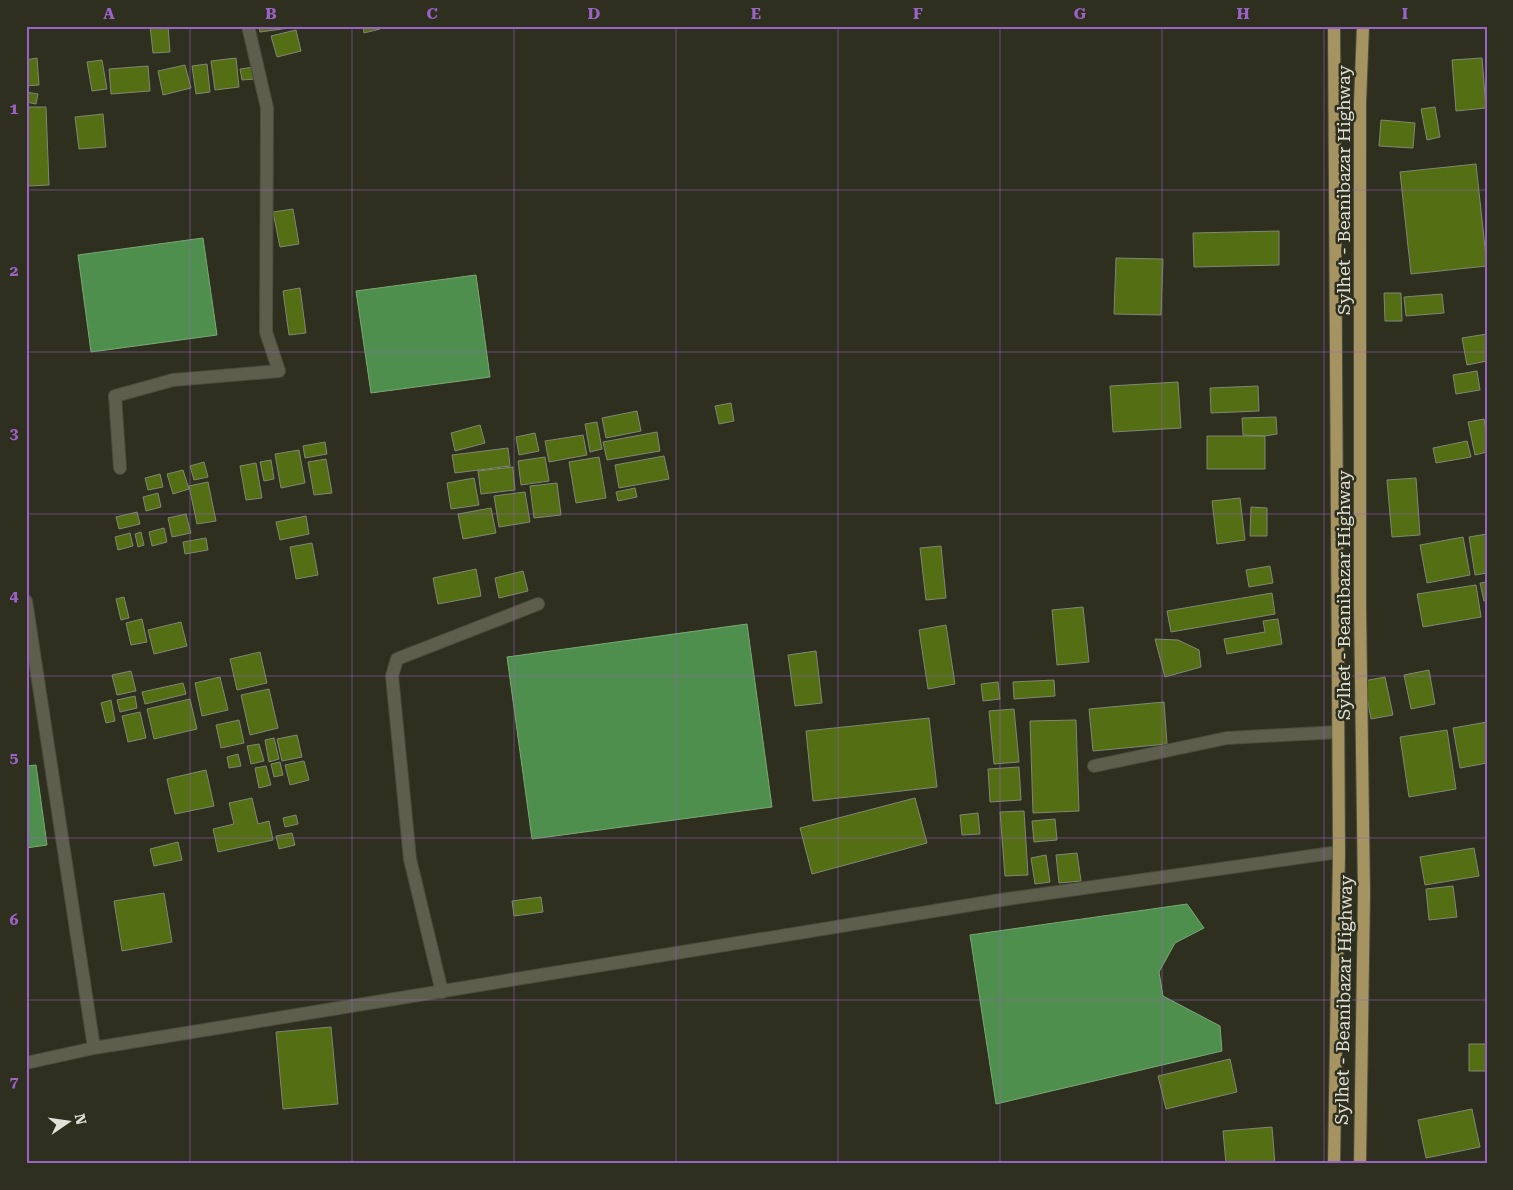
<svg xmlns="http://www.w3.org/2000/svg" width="1513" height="1190" font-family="'Roboto Serif',serif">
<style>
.water{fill:#4f8f4d;stroke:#7ba876}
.building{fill:#536e13;stroke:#808775}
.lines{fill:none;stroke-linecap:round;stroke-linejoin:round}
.minor-casing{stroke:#4c4c3e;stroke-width:14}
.major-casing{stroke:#4c4c3e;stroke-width:14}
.minor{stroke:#5e5e4d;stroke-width:12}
.major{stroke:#a59461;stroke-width:12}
.grid{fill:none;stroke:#9a63c6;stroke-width:1;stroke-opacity:0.55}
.labels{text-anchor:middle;stroke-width:5;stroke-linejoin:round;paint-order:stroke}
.street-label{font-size:18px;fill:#e1e2d7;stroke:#2f2f1f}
.neatline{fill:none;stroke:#9a63c6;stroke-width:2}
.grid-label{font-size:16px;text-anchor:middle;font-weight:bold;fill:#9a63c6}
</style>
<rect width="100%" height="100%" fill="#2f2f1f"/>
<path class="water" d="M203,238L217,335L91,352L78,255Z
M476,275L490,377L371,393L356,291Z
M747,624L772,807L532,839L507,657Z
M36,765L47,845L26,848V766Z
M1187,904L1204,928L1175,943L1159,972L1163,996L1220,1026L1222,1051L996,1104L970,935Z"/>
<path class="building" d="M150,26H168L170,52L153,53Z
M259,26H289V28L260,32Z
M363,26H380V29L364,33Z
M296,30L301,51L277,57L271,36Z
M37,58L39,85L26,86V60Z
M236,58L239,87L215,90L211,61Z
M1482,58L1486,108L1456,111L1452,60Z
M102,60L107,89L92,91L87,62Z
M207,64L210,92L196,94L192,66Z
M185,65L191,88L163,95L158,71Z
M148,66L150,91L111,94L109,69Z
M254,67L255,79L242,80L240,69Z
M26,92L38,94L36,104L26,102Z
M26,107H46L49,185L28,186Z
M1435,107L1440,137L1427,140L1421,109Z
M103,114L106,147L79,149L75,117Z
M1381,120L1415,123L1413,148L1379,146Z
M1476,164L1487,266L1411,274L1400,172Z
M293,209L299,244L280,247L273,212Z
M1279,231V265L1194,267L1193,233Z
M1116,258L1163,259L1161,315L1114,314Z
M300,288L306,333L289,335L283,291Z
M1384,293H1401L1402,321H1385Z
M1442,294L1444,313L1406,316L1404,297Z
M1487,334V361L1467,365L1462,338Z
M1477,371L1480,390L1456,394L1453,375Z
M1178,382L1181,428L1113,432L1110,386Z
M1258,386L1259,411L1211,413L1210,388Z
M731,403L734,421L719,424L715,406Z
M637,411L641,431L606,438L602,418Z
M1276,417L1277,434L1265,436L1243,435L1242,418Z
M1484,419L1487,434V452L1475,455L1468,422Z
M597,422L602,449L590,452L585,424Z
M480,425L485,443L455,451L451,433Z
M657,432L660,451L607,460L603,442Z
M535,433L539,451L519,455L516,437Z
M583,435L587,455L549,462L545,441Z
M1207,436H1265V469H1207Z
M1467,441L1471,457L1436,463L1433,448Z
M325,442L327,454L305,458L303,446Z
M508,448L510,466L455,473L452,455Z
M299,450L305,483L281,488L275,454Z
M664,456L669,479L619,488L615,465Z
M545,457L549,481L521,485L518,461Z
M599,457L606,498L576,503L569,462Z
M326,459L332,493L314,495L308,462Z
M271,460L274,479L264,481L260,462Z
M204,462L208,477L194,480L190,466Z
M256,463L262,498L246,500L240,466Z
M513,467L515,490L481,494L478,471Z
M183,470L189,489L173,494L167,474Z
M160,474L163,487L148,490L145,478Z
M474,478L479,505L451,509L447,483Z
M1416,478L1420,535L1392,537L1387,480Z
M208,482L216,521L197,524L189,486Z
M557,483L561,515L534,518L530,486Z
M635,488L637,497L618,501L616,492Z
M525,492L530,522L499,527L494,496Z
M158,493L161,507L146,511L143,497Z
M1240,498L1245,540L1217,544L1212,501Z
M1251,507L1267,508V536H1250Z
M491,508L496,533L463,539L458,514Z
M137,512L140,524L119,529L116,517Z
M186,514L191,533L172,537L168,518Z
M306,516L309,534L280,540L276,522Z
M164,528L167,542L152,546L149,532Z
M141,532L144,545L138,547L135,534Z
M130,533L133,546L118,550L115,537Z
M1487,534V573L1475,575L1469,537Z
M1463,537L1470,575L1427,583L1420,545Z
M206,538L208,550L185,554L183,542Z
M312,543L318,575L296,579L290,547Z
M941,546L946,598L926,600L920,548Z
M1270,566L1273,583L1249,587L1246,570Z
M476,569L481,596L438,604L433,578Z
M523,571L528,591L499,598L495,578Z
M1487,582V600L1484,601L1480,583Z
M1476,585L1481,617L1423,627L1417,594Z
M1272,593L1275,614L1171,632L1167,611Z
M124,597L129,618L121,620L116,599Z
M1083,607L1089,662L1057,665L1052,610Z
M142,619L147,642L131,645L126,623Z
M1278,619L1282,644L1227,654L1224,639L1265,632L1263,621Z
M181,622L187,646L154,654L148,630Z
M946,625L955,684L928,689L919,630Z
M1155,639L1178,640L1199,650L1201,667L1165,677Z
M816,651L822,703L795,706L788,655Z
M260,652L267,683L237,690L230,659Z
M1429,670L1435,704L1411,709L1404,675Z
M131,671L136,691L117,695L112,675Z
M220,677L228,710L202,716L195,683Z
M1385,677L1393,715L1371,719L1364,681Z
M1054,680L1055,696L1014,699L1013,682Z
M998,682L1000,699L983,701L981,684Z
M183,683L186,694L145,704L142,692Z
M269,689L278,728L250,735L241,695Z
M135,696L137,708L120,712L117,700Z
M190,699L197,729L154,739L147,709Z
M111,700L115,721L106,723L101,703Z
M1164,702L1167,744L1093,751L1089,709Z
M1014,709L1019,762L994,764L989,711Z
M140,712L146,738L128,742L122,716Z
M929,718L937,787L813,801L806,731Z
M239,720L244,743L221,748L216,725Z
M1076,720L1079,811L1033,813L1030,721Z
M1487,722V763L1460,768L1453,728Z
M1447,730L1456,789L1409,797L1400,737Z
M297,735L302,757L282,761L277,739Z
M274,738L279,759L269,762L265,740Z
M259,744L264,761L251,764L247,746Z
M238,754L241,766L229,768L227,757Z
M304,761L309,780L290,785L285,765Z
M280,762L283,775L274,777L271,764Z
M266,766L271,785L259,788L255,768Z
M1019,767L1021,800L990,802L988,769Z
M206,770L214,806L175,814L167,779Z
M252,798L258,824L269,821L273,840L218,852L213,829L234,824L229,803Z
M915,798L927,843L812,874L800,828Z
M1024,811L1028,875L1005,876L1000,812Z
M978,813L980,834L962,835L960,815Z
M296,815L298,824L285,827L283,818Z
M1055,819L1057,840L1034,842L1032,821Z
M292,833L295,845L279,849L276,836Z
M178,842L182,860L154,866L150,849Z
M1474,848L1479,876L1425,885L1420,857Z
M1077,853L1081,881L1059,883L1056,855Z
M1046,855L1050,882L1035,884L1031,858Z
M1453,886L1457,917L1429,920L1426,889Z
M164,893L172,942L122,951L114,901Z
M541,897L543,912L514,916L512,901Z
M331,1027L338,1104L283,1109L276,1032Z
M1469,1044H1487V1071H1469Z
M1230,1059L1237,1092L1166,1109L1158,1076Z
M1472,1109L1480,1147L1426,1158L1418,1120Z
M1272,1127L1275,1164H1226L1223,1131Z"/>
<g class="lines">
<defs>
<path id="minor" d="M120,468L115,396L173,380L279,371L266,332L267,108L248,26
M26,601L94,1048
M1094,766L1227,738L1338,732
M442,992L410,859L392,676L397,659L538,604
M26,1063L94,1048L1007,899L1339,852"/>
<path id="major" d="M1334,26L1339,852L1334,1164
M1360,1164L1364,893L1360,606V103L1363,26"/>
</defs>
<use href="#minor" class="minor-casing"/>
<use href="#major" class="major-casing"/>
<use href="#minor" class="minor"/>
<use href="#major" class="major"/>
</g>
<path class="grid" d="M190,26V1164M352,26V1164M514,26V1164M676,26V1164M838,26V1164M1000,26V1164M1162,26V1164M1324,26V1164M26,190H1487M26,352H1487M26,514H1487M26,676H1487M26,838H1487M26,1000H1487"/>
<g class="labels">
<g class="street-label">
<text transform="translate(1344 190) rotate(-90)" y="6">Sylhet - Beanibazar Highway</text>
<text transform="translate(1344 595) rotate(-90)" y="6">Sylhet - Beanibazar Highway</text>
<text transform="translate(1344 1000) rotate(-89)" y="6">Sylhet - Beanibazar Highway</text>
</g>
</g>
<rect width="1513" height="1190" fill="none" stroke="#2f2f1f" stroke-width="55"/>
<g transform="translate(68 1122) rotate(77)" stroke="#2f2f1f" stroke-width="4" paint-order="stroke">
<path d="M0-4L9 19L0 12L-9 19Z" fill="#e1e2d7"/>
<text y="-8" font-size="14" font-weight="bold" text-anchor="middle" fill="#e1e2d7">N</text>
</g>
<rect x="28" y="28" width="1458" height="1134" class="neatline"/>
<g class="grid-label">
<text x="109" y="19">A</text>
<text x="271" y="19">B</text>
<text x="432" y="19">C</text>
<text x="594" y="19">D</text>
<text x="756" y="19">E</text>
<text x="918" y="19">F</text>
<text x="1080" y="19">G</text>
<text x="1243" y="19">H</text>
<text x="1405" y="19">I</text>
<text x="14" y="114">1</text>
<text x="14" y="276">2</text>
<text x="14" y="439">3</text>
<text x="14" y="601">4</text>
<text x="14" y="763">5</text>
<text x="14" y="925">6</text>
<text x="14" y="1087">7</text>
</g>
</svg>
